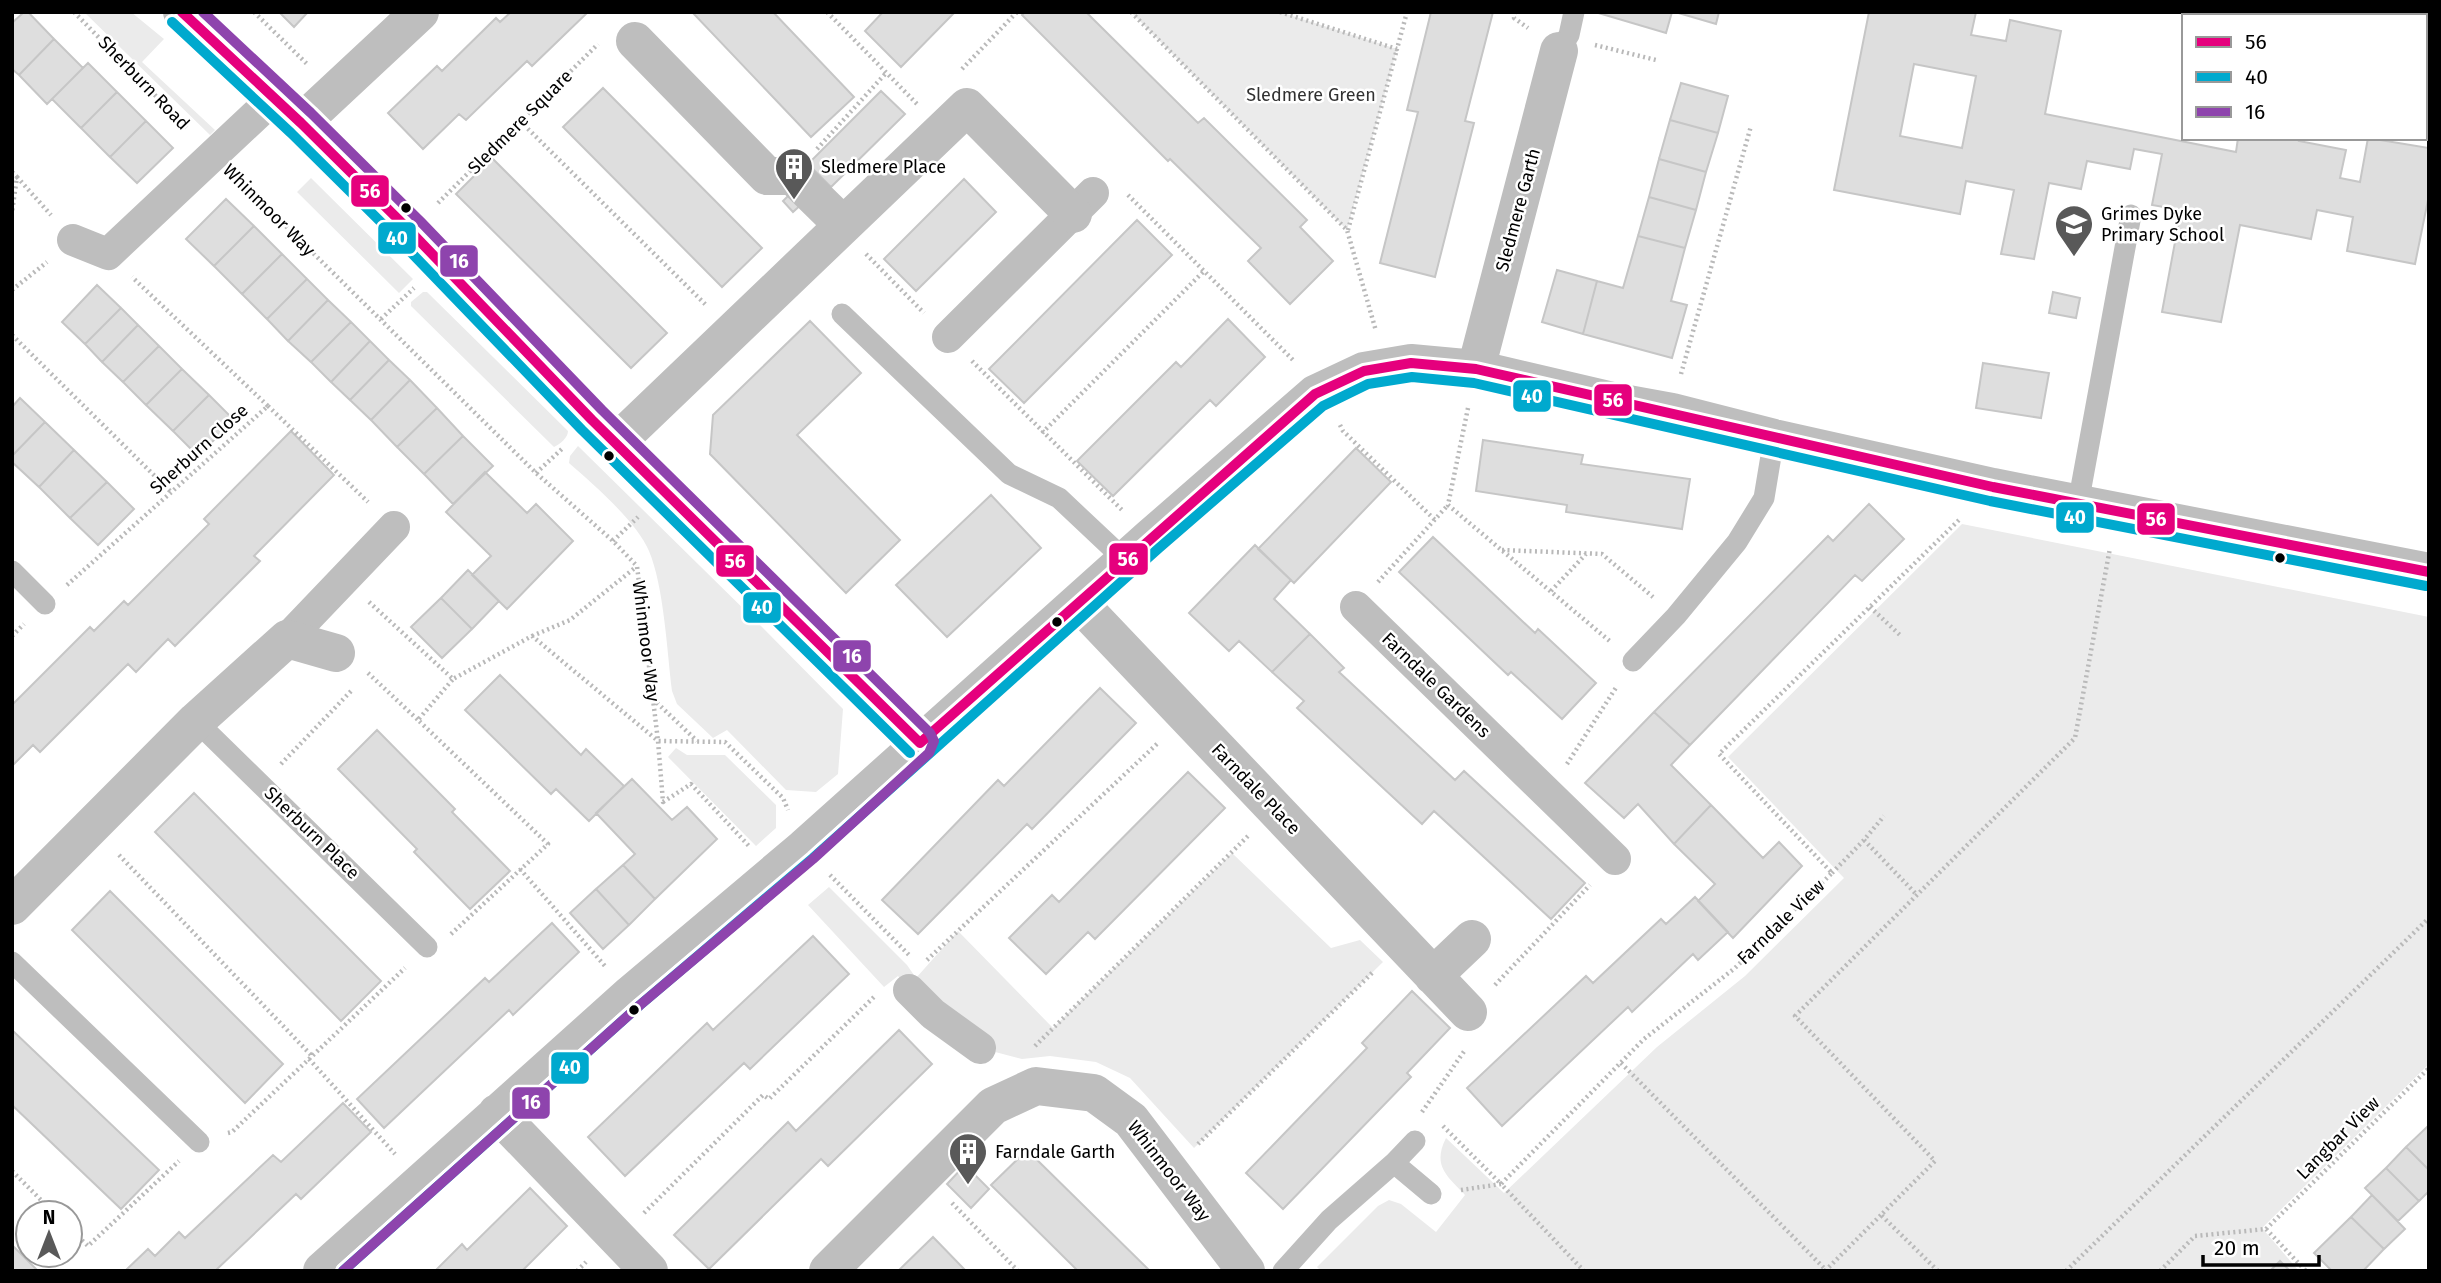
<svg xmlns="http://www.w3.org/2000/svg" width="2441" height="1283" font-family="'Fira Sans',sans-serif">
<style>
.green{fill:#ebebeb}
.building{fill:#dedede;stroke:#c6c6c6;stroke-width:2;fill-rule:evenodd}
.lines{fill:none;stroke-linecap:round;stroke-linejoin:round}
.path{stroke:#b9b9b9;stroke-width:4.5;stroke-dasharray:2 3.5;stroke-linecap:butt}
.service{stroke:#bebebe;stroke-width:21}
.pedestrian{stroke:#bebebe;stroke-width:32}
.minor{stroke:#bebebe;stroke-width:38}
.bus-1-casing{stroke:#fff;stroke-width:16}
.bus-2-casing{stroke:#fff;stroke-width:16}
.bus-3-casing{stroke:#fff;stroke-width:16}
.bus-1{stroke:#e5007d;stroke-width:10}
.bus-2{stroke:#00a9ce;stroke-width:10}
.bus-3{stroke:#8e44ad;stroke-width:10}
.bus-dot{fill:#000;stroke:#fff;stroke-width:2.5}
.labels{text-anchor:middle;stroke-width:5;stroke-linejoin:round;paint-order:stroke}
.street-label{font-size:18px;fill:#000;stroke:#fff}
.park-label{font-size:18px;fill:#313131;stroke:#fff}
.poi-label{font-size:18px;fill:#000;stroke:#fff;text-anchor:start}
.line-badge{stroke:#fff;stroke-width:2.5}
.badge-label{font-size:19px;text-anchor:middle;font-weight:bold;fill:#fff}
</style>
<rect width="100%" height="100%" fill="#fff"/>
<path class="green" d="M84,12H131L164,39L142,62L215,130L210,135Z
M1131,12H1280L1397,49L1347,230Z
M311,178L413,279L399,293L297,192Z
M423,292H427L568,431C568,438 560,444 554,447L411,306V302Z
M578,446L760,625L843,709L838,774L816,792L786,790L727,730L713,738L677,704L672,691C667,651 664,587 649,551C637,522 593,484 569,463L570,456Z
M1962,524L2429,617V1064L2262,1228L2299,1271H1321L1317,1267L1378,1206L1389,1200L1401,1204L1436,1232L1465,1195C1447,1176 1432,1166 1446,1138L1504,1193L1657,1047L1745,976L1844,878L1728,757Z
M676,748L687,755H725L776,805V828L756,846L668,757Z
M1232,853L1331,948L1360,940L1383,962L1194,1148L1130,1078L1096,1062L1050,1056L1022,1059L980,1048L909,990L898,976L884,987L808,905L829,887L907,965L916,978L958,931L1053,1028Z"/>
<path class="building" d="M24,12H28L54,39L19,75L12,69V23Z
M279,12H308L294,27Z
M511,12H588L532,66L527,61L466,120L459,114L423,149L388,113L437,66L442,71L496,18L500,22Z
M692,12H773L854,97L811,137Z
M883,12H955L901,67L865,31Z
M1025,12H1086L1198,123L1204,118L1307,220L1300,227L1333,261L1290,304L1248,261L1261,248L1170,159L1168,161L1022,15Z
M1431,12H1493L1465,121L1474,123L1435,277L1380,263L1418,112L1407,110Z
M1595,12H1672L1666,33Z
M1675,12H1719L1716,24Z
M1869,12H1976L1971,35L2006,41L2010,20L2061,31L2045,114L2236,152L2238,138H2300L2299,141L2346,150L2340,178L2360,182L2368,138L2429,148V195L2415,264L2347,251L2353,217L2317,210L2311,239L2240,225L2221,322L2162,312L2181,210L2152,205L2162,154L2134,149L2130,169L2087,161L2081,189L2049,183L2034,259L2001,254L2014,190L1966,181L1960,214L1834,190ZM1914,64L1976,76L1962,148L1900,136Z
M54,39L83,68L47,104L19,75Z
M88,63L117,92L81,128L52,99Z
M1681,83L1728,96L1718,133L1670,120Z
M603,88L762,248L722,287L563,127Z
M881,91L905,114L831,187L808,164Z
M117,92L146,121L110,157L81,128Z
M1670,120L1718,133L1706,172L1659,159Z
M146,121L173,148L137,183L110,157Z
M492,158L667,333L631,368L456,194Z
M1659,159L1706,172L1696,210L1649,197Z
M964,179L996,212L916,291L884,259Z
M794,190L804,202L793,212L783,201Z
M1649,197L1696,210L1685,248L1638,236Z
M226,199L254,226L214,266L186,239Z
M1137,220L1172,255L1024,403L989,369Z
M254,226L282,254L242,294L214,266Z
M1638,236L1685,248L1671,301L1687,305L1672,358L1583,334L1597,281L1623,288Z
M282,254L307,279L267,319L242,294Z
M1557,270L1597,281L1583,334L1542,322Z
M307,279L328,300L288,341L267,319Z
M97,285L121,308L85,344L62,322Z
M2053,292L2080,298L2076,318L2049,313Z
M328,300L351,322L311,362L288,341Z
M121,308L138,325L102,362L85,344Z
M1228,319L1265,357L1216,406L1210,400L1113,496L1077,461L1176,362L1181,367Z
M810,321L861,373L797,435L900,540L846,593L710,454L713,415Z
M351,322L370,341L331,382L311,362Z
M138,325L159,346L123,382L102,362Z
M370,341L389,360L350,400L331,382Z
M159,346L182,369L146,405L123,382Z
M389,360L410,380L371,420L350,400Z
M1983,363L2049,373L2041,418L1976,408Z
M182,369L209,395L173,431L146,405Z
M410,380L437,408L397,447L371,420Z
M209,395L234,420L198,456L173,431Z
M20,398L45,422L12,456V407Z
M437,408L463,436L424,474L397,447Z
M45,422L74,450L39,487L12,462V456Z
M291,431L334,475L254,556L260,561L175,646L168,639L136,672L128,664L40,752L33,745L12,766V705L90,627L94,631L124,601L128,605L209,524L204,519Z
M463,436L493,466L453,504L424,474Z
M1483,440L1583,455L1581,464L1690,479L1682,529L1566,512L1567,505L1476,491Z
M1356,448L1391,482L1294,583L1258,549Z
M74,450L107,482L70,518L39,487Z
M485,472L527,513L536,504L573,541L507,609L472,575L491,556L446,512Z
M107,482L134,509L98,545L70,518Z
M991,495L1041,548L947,637L896,585Z
M1869,504L1904,539L1862,581L1855,575L1690,745L1654,712L1828,536L1833,541Z
M1433,537L1535,633L1538,629L1596,683L1562,719L1511,672L1508,675L1399,572Z
M1255,545L1291,580L1274,599L1310,634L1272,672L1239,641L1229,651L1189,613Z
M468,570L499,601L472,629L441,598Z
M441,598L472,629L442,658L411,627Z
M1310,634L1344,668L1339,672L1455,780L1464,771L1585,883L1551,919L1434,811L1422,824L1297,708L1304,701L1272,672Z
M500,675L581,755L586,749L624,786L589,821L556,789L551,794L465,710Z
M1100,688L1136,723L1032,829L1027,824L918,934L882,900L998,780L1004,786Z
M1654,712L1690,745L1671,765L1711,805L1674,844L1638,804L1624,818L1585,783Z
M377,730L455,809L452,812L510,871L470,909L414,852L417,849L338,769Z
M1188,772L1225,808L1095,939L1088,932L1046,974L1009,938L1052,895L1059,902Z
M632,779L672,820L687,807L717,839L655,899L623,865L635,854L596,813Z
M194,793L381,981L341,1021L155,832Z
M1711,805L1763,858L1779,842L1802,866L1733,938L1698,901L1715,884L1674,844Z
M623,865L655,899L629,925L596,889Z
M596,889L629,925L603,949L570,913Z
M110,891L283,1064L245,1103L72,930Z
M1695,897L1728,932L1698,960L1693,954L1632,1012L1628,1007L1502,1126L1467,1088L1586,976L1593,983L1661,919L1666,924Z
M552,923L579,952L513,1015L509,1010L384,1128L357,1099L485,978L489,982Z
M813,936L849,974L750,1069L744,1063L625,1176L588,1137L707,1023L713,1030Z
M1412,991L1450,1028L1407,1073L1411,1077L1283,1209L1246,1173L1367,1048L1362,1043Z
M12,1030L159,1170L121,1209L12,1105Z
M899,1030L932,1064L828,1166L821,1159L709,1269L674,1235L788,1122L796,1131Z
M343,1103L371,1132L301,1199L296,1194L215,1271H125L148,1249L155,1256L179,1232L185,1238L273,1155L281,1162Z
M2429,1125V1170L2406,1147Z
M2406,1147L2429,1170V1191L2419,1201L2386,1168Z
M1027,1150L1150,1271H1078L991,1185Z
M965,1165L989,1189L971,1208L947,1184Z
M2386,1168L2419,1201L2398,1221L2365,1188Z
M530,1188L567,1226L522,1271H435L462,1244L467,1250Z
M2372,1195L2405,1229L2384,1249L2351,1217Z
M2351,1217L2384,1249L2363,1271H2332L2314,1253Z
M933,1237L966,1271H898Z
M12,1245L38,1271H12Z
M2280,1261L2290,1271H2270Z"/>
<g class="lines">
<path class="path" d="M74,12L188,129
M254,12L307,64
M827,12L917,104
M1131,12L1347,230L1376,331
M1280,12L1397,49L1407,12
M1515,12L1514,18L1528,28
M1595,45L1656,60
M962,69L1017,12
M520,121L706,305
M817,149L886,73
M12,172L17,177L12,212
M17,177L51,215
M239,180L536,473L613,541L637,566L658,741L725,742L783,798L788,810
M1128,195L1295,362
M438,203L598,44
M1348,230L1397,49
M866,254L924,313
M12,290L47,262
M381,319L414,288
M12,335L171,492
M972,361L1122,510
M1681,374L1751,126
M268,406L368,502
M1468,408L1448,505L1612,643
M1340,425L1343,431L1435,520
M1042,433L1204,271
M536,473L564,447
M613,541L638,517
M1502,550L1602,554L1653,597
M1378,582L1448,505
M67,585L268,406L132,277
M1551,591L1586,554
M369,602L453,679L532,636L658,741L663,802L691,784L749,846
M1870,607L1901,636
M12,636L24,624
M532,636L570,620L636,567
M368,673L418,720
M653,699L697,741
M281,764L353,689
M1567,764L1617,686
M1864,840L1917,895
M119,855L312,1056
M520,869L605,966
M1832,873L1864,840L1884,816
M830,875L910,956
M451,934L548,844L418,720L453,679
M927,960L1158,743
M1495,985L1590,885
M1035,1046L1248,836
M309,1059L395,1154
M1621,1063L1826,1270
M1422,1112L1465,1050
M1443,1126L1501,1184L1644,1039L1735,968L1832,873L1719,754L1960,519
M228,1133L232,1132L405,968
M1198,1144L1374,971
M12,1171L54,1213
M1461,1190L1501,1184L1584,1271
M952,1203L1018,1271
M644,1213L763,1095L769,1099L875,996
M70,1229L88,1246L179,1161
M2266,1229L2429,1068
M577,1271L586,1262
M1825,1271L1881,1215
M1938,1271L1881,1215L1935,1161L1795,1016L2075,738L2110,548
M2066,1271L2429,918
M2160,1271L2195,1236L2266,1229L2306,1271"/>
<path class="service" d="M1559,51L1569,35L1574,12
M842,314L1009,474L1059,498L1126,561
M2078,504L2131,215
M12,571L45,604
M1633,661L1676,616L1737,542L1764,498L1774,438
M196,721L427,947
M12,962L199,1142
M1394,1163L1415,1141
M1283,1271L1329,1220L1394,1163L1431,1194"/>
<path class="pedestrian" d="M73,240L108,254L274,98
M948,337L1093,193
M1356,607L1615,859
M287,639L394,527
M909,990L933,1014L980,1048"/>
<path class="minor" d="M182,12L301,123L410,231L592,420L920,743
M635,41L767,176H793L843,225
M301,123L420,12
M1476,369L1559,51
M617,442L967,107L1073,214
M1079,603L1468,1012
M12,906L196,721L287,639L336,653
M1433,976L1472,939
M497,1113L649,1271
M322,1271L631,994L804,848L1150,538L1315,394L1364,371L1411,363L1476,369L1617,402L1672,412L1774,438L1993,487L2429,572
M828,1271L993,1106L1036,1086L1094,1093L1131,1120L1246,1271"/>
<defs>
<path id="bus-1" d="M182,12L301,123L410,231L592,420L920,743
M920,743L1315,394L1364,371L1411,363L1476,369L1993,487L2429,572"/>
<path id="bus-2" d="M172,22L291,133L400,241L582,430L910,753
M343,1271L640,1005L813,858L1159,548L1323,406L1368,384L1412,377L1474,383L1990,501L2426,586"/>
<path id="bus-3" d="M203,12L311,113L420,221L602,410L930,733L934,741L929,753L813,859L640,1005L343,1271"/>
</defs>
<use href="#bus-1" class="bus-1-casing"/>
<use href="#bus-2" class="bus-2-casing"/>
<use href="#bus-3" class="bus-3-casing"/>
<use href="#bus-1" class="bus-1"/>
<use href="#bus-2" class="bus-2"/>
<use href="#bus-3" class="bus-3"/>
</g>
<defs>
<symbol id="building-pin" viewBox="-11 -11 22 30"><path d="M0 17L-7.5 6A9.5 9.5 0 1 1 7.5 6Z" fill="#595959" stroke="#fff"/><path d="M-4-6H4V6H1V3H-1V6H-4ZM-2.5-4.3h1.7v1.8h-1.7ZM.8-4.3h1.7v1.8H.8ZM-2.5-1h1.7V.8h-1.7ZM.8-1h1.7V.8H.8Z" fill="#fff"/></symbol>
<symbol id="school-pin" viewBox="-11 -11 22 30"><path d="M0 17L-7.5 6A9.5 9.5 0 1 1 7.5 6Z" fill="#595959" stroke="#fff"/><path d="M0-5L7-2L0 1L-7-2ZM-4 1L0 2.5L4 1V4Q0 6-4 4Z" fill="#fff"/></symbol>
</defs>
<g fill-rule="evenodd">
<use href="#building-pin" x="772" y="145" width="44" height="60"/>
<use href="#school-pin" x="2052" y="202" width="44" height="60"/>
<use href="#building-pin" x="946" y="1130" width="44" height="60"/>
</g>
<g class="bus-dot">
<circle cx="406" cy="208" r="6"/>
<circle cx="609" cy="456" r="6"/>
<circle cx="2280" cy="558" r="6"/>
<circle cx="1057" cy="622" r="6"/>
<circle cx="634" cy="1010" r="6"/>
</g>
<g class="labels">
<g class="street-label">
<text transform="translate(144 83) rotate(46)" y="6">Sherburn Road</text>
<text transform="translate(520 122) rotate(-45)" y="6">Sledmere Square</text>
<text transform="translate(269 210) rotate(45)" y="6">Whinmoor Way</text>
<text transform="translate(1518 210) rotate(-75)" y="6">Sledmere Garth</text>
<text transform="translate(199 449) rotate(-42)" y="6">Sherburn Close</text>
<text transform="translate(646 641) rotate(83)" y="6">Whinmoor Way</text>
<text transform="translate(1436 685) rotate(44)" y="6">Farndale Gardens</text>
<text transform="translate(1256 789) rotate(46)" y="6">Farndale Place</text>
<text transform="translate(312 833) rotate(44)" y="6">Sherburn Place</text>
<text transform="translate(1781 922) rotate(-44)" y="6">Farndale View</text>
<text transform="translate(2338 1138) rotate(-45)" y="6">Langbar View</text>
<text transform="translate(1169 1171) rotate(52)" y="6">Whinmoor Way</text>
</g>
<g class="park-label">
<text x="1311" y="101">Sledmere Green</text>
</g>
<g class="poi-label">
<text x="821" y="173">Sledmere Place</text>
<text x="2101" y="220">Grimes Dyke<tspan x="2101" dy="21">Primary School</tspan></text>
<text x="995" y="1158">Farndale Garth</text>
</g>
</g>
<g class="line-badge">
<rect x="350" y="174" width="40" height="34" rx="7" fill="#e5007d"/>
<rect x="377" y="221" width="40" height="34" rx="7" fill="#00a9ce"/>
<rect x="439" y="244" width="40" height="34" rx="7" fill="#8e44ad"/>
<rect x="1512" y="379" width="40" height="34" rx="7" fill="#00a9ce"/>
<rect x="1593" y="383" width="40" height="34" rx="7" fill="#e5007d"/>
<rect x="2055" y="501" width="40" height="33" rx="7" fill="#00a9ce"/>
<rect x="2136" y="502" width="40" height="34" rx="7" fill="#e5007d"/>
<rect x="1108" y="542" width="41" height="34" rx="7" fill="#e5007d"/>
<rect x="715" y="544" width="40" height="34" rx="7" fill="#e5007d"/>
<rect x="742" y="591" width="40" height="33" rx="7" fill="#00a9ce"/>
<rect x="832" y="639" width="40" height="34" rx="7" fill="#8e44ad"/>
<rect x="550" y="1051" width="40" height="34" rx="7" fill="#00a9ce"/>
<rect x="511" y="1086" width="40" height="34" rx="7" fill="#8e44ad"/>
</g>
<g class="badge-label">
<text x="370" y="198">56</text>
<text x="397" y="245">40</text>
<text x="459" y="268">16</text>
<text x="1532" y="403">40</text>
<text x="1613" y="407">56</text>
<text x="2075" y="524">40</text>
<text x="2156" y="526">56</text>
<text x="1128" y="566">56</text>
<text x="735" y="568">56</text>
<text x="762" y="614">40</text>
<text x="852" y="663">16</text>
<text x="570" y="1074">40</text>
<text x="531" y="1109">16</text>
</g>
<rect width="2441" height="1283" fill="none" stroke="#000000" stroke-width="28"/>
<rect x="2182" y="14" width="245" height="126" fill="#ffffff" stroke="#999999" stroke-width="2"/>
<rect x="2196" y="37" width="35" height="10" fill="#e5007d" stroke="#999999" stroke-width="2"/>
<text x="2245" y="49" font-size="21" fill="#000000">56</text>
<rect x="2196" y="72" width="35" height="10" fill="#00a9ce" stroke="#999999" stroke-width="2"/>
<text x="2245" y="84" font-size="21" fill="#000000">40</text>
<rect x="2196" y="107" width="35" height="10" fill="#8e44ad" stroke="#999999" stroke-width="2"/>
<text x="2245" y="119" font-size="21" fill="#000000">16</text>
<g transform="translate(49 1234)"><circle r="33" fill="#ffffff" stroke="#999999" stroke-width="2"/>
<path d="M0-5L12 26L0 18L-12 26Z" fill="#595959"/>
<text y="-10" font-size="19" font-weight="bold" text-anchor="middle" fill="#000000">N</text>
</g>
<path d="M2203 1255v10h116v-10" fill="none" stroke="#000000" stroke-width="3.5"/>
<text x="2214" y="1255" font-size="21" fill="#000000" stroke="#ffffff" stroke-width="5" paint-order="stroke">20 m</text>
</svg>
